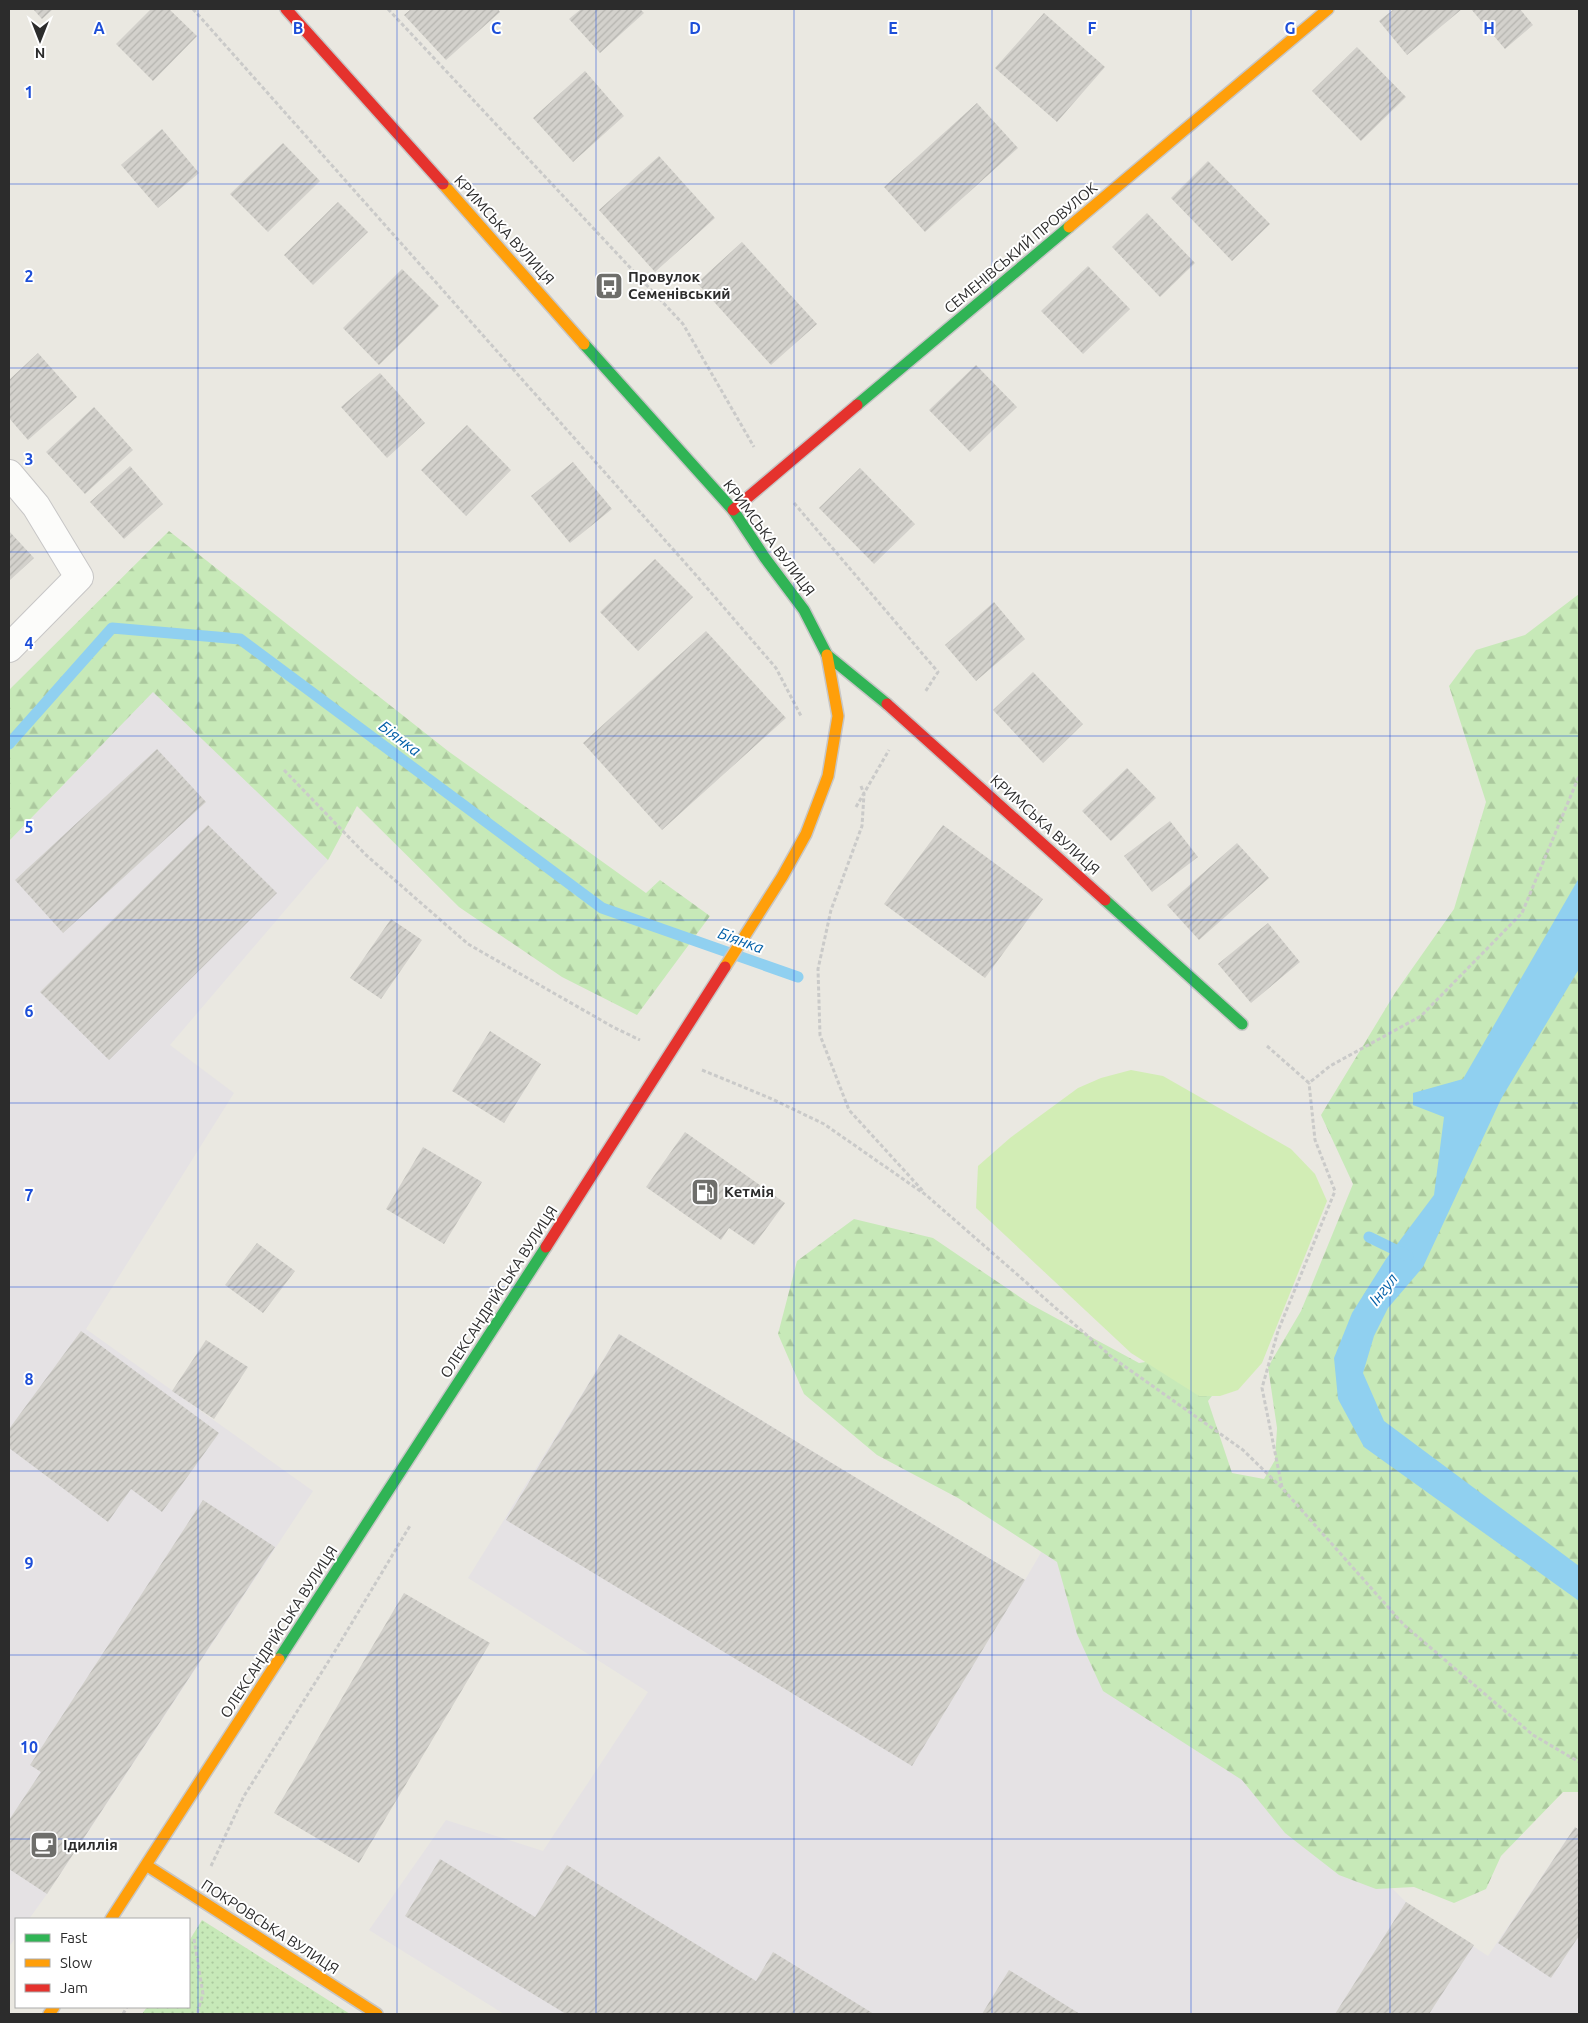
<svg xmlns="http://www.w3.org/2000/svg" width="1588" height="2023" font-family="Ubuntu,sans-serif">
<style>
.industrial{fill:#e5e2e4}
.forest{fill:url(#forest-firs)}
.park{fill:url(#park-dots)}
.pitch{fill:#d2edb5}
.water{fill:#90d0f0}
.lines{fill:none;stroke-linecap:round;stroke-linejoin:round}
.stream{stroke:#90d0f0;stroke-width:11}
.building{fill:url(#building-hatch)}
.street-casing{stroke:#c7c6c6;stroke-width:30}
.fast-casing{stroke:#c7c6c6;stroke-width:14}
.slow-casing{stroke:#c7c6c6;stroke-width:14}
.jam-casing{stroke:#c7c6c6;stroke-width:14}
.path{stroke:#cacac9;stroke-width:3;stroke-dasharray:4 2.5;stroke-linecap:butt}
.street{stroke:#fcfcfa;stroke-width:28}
.fast{stroke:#30b455;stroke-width:11}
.slow{stroke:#ff9f0a;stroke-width:11}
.jam{stroke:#e5322d;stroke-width:11}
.grid{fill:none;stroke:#1d4ed8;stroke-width:1;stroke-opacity:0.55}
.labels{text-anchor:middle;stroke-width:4;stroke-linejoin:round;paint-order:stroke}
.street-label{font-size:15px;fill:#2c2c2c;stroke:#fff}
.poi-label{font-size:15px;font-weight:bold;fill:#2c2c2c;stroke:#fff;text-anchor:start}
.water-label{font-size:16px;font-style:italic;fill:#0460a8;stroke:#fff}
.grid-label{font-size:16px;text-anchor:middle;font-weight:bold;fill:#1d4ed8;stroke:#fff;stroke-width:4;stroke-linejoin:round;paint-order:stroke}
</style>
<defs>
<pattern id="forest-firs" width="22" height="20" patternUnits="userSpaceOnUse" patternTransform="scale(1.25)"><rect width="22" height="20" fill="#c7e9b8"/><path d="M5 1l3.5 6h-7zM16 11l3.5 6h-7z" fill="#abc89e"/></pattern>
<pattern id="park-dots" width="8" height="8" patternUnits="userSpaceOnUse" patternTransform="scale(1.25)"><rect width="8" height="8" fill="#c7e9b8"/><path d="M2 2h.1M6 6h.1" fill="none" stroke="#abc89e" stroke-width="1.8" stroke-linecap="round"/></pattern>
<pattern id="building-hatch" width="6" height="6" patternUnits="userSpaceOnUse" patternTransform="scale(1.25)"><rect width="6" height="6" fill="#d3d1cc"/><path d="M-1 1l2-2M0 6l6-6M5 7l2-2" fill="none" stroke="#b5b4af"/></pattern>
</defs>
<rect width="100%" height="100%" fill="#eae8e1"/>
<path class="industrial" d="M153,691L328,860L170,1045L234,1093L86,1329L313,1491L47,1894L29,1919H16V1937L9,1947V841Z
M619,1334L1025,1580L1064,1513L1127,1626L1406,1902L1488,1956L1575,1827L1579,1830V2014H504L369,1930L446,1820L543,1851L648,1692L468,1578Z"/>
<path class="forest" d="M169,531L448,751L646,893L660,880L710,916L637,1015L562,977L459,907L357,806L328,860L153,692L9,841V690Z
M1579,594V1792H1563L1501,1856L1486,1889L1454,1903L1414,1887L1376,1889L1339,1875L1285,1833L1242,1780L1103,1691L1077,1634L1057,1562L958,1498L877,1455L804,1394L778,1334L797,1261L854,1219L933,1238L1030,1304L1139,1363L1191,1355L1230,1373L1208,1401L1232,1473L1264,1479L1275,1460L1277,1428L1268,1367L1301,1311L1353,1184L1321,1115L1395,993L1454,909L1486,802L1449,686L1476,650L1525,635Z"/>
<path class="park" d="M202,1920L350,2014H142L147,2007H189V1941Z"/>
<path class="pitch" d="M1131,1070L1163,1076L1291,1149L1315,1174L1327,1201L1262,1363L1238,1390L1220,1396H1199L1131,1353L976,1208L978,1166L1010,1138L1078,1088L1101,1078Z"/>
<path class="water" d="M1579,878V969L1501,1099L1423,1267L1388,1308L1374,1336L1363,1373L1384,1421L1579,1566V1601L1364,1447L1338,1399L1334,1358L1352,1313L1386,1259L1434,1195L1444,1117L1413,1105V1093L1463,1079Z"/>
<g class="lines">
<path class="stream" d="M9,744L112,628L240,639L602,908L798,977
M1369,1237L1408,1256"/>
</g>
<path class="building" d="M33,9H53L42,19Z
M151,9H169L197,36L153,81L116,44Z
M411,9H498L500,12L446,60L404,15Z
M581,9H640L644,13L600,53L569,19Z
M1394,9H1462L1407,55L1379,21Z
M1471,9H1520L1533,25L1505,49Z
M1044,13L1105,67L1057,122L995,68Z
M1357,47L1406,97L1361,141L1312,91Z
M585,71L624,116L573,162L533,118Z
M977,103L1018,148L925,232L884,187Z
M162,129L199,173L158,208L121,165Z
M283,143L320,181L268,232L230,194Z
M659,156L715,218L655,272L599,210Z
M1208,161L1270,224L1232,261L1171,198Z
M338,202L368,232L313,285L284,255Z
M1147,213L1195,263L1160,297L1112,247Z
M742,242L817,324L771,365L697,283Z
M1088,266L1130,309L1083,354L1041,311Z
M402,269L439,306L379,365L343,328Z
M38,353L77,397L28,440L9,418V380Z
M976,365L1017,407L970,452L929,410Z
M380,373L425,423L387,458L341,407Z
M94,407L133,450L85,494L46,452Z
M467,425L511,470L466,516L421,470Z
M573,462L612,509L570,543L531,496Z
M130,466L163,504L124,539L90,502Z
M860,468L915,524L874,564L819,508Z
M9,531L34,558L9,581Z
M655,559L693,597L638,651L600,612Z
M994,602L1025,639L976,681L945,645Z
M706,631L786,718L662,830L583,743Z
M1033,672L1083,724L1043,763L993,710Z
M157,749L206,802L63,933L15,880Z
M1127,768L1156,798L1111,841L1082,811Z
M1170,821L1198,857L1152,892L1124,856Z
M208,825L277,893L109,1060L40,992Z
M943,825L1043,899L985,978L884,904Z
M1237,843L1269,878L1199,940L1167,905Z
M391,919L422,940L381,999L350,978Z
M1268,923L1300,962L1251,1003L1218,964Z
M490,1031L541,1064L504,1123L452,1091Z
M685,1132L785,1203L754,1245L729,1228L721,1240L646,1187Z
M423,1147L482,1182L444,1244L386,1209Z
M257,1243L295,1271L263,1313L225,1285Z
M81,1331L219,1433L162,1512L131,1489L108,1522L9,1448V1429Z
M619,1334L1025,1580L912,1766L506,1520Z
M206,1340L248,1367L214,1419L172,1391Z
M203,1500L275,1547L47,1894L9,1869V1820L41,1772L30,1765Z
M404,1593L490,1643L359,1863L274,1813Z
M1575,1827L1579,1830V1936L1551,1978L1498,1943Z
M440,1859L535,1917L567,1865L756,1981L773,1952L874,2014H566L405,1916Z
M1406,1902L1474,1945L1429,2014H1335Z
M1009,1970L1080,2014H982Z"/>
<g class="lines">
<defs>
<path id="street" d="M9,474L36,506L79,577L9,648"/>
<path id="fast" d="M584,344L733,510L765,558L804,610L827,655L887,704
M857,405L1069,227
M1105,900L1242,1024
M279,1659L546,1247"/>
<path id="slow" d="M443,184L584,344
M1069,227L1328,9
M725,967L782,877L806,834L828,776L838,716L827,655
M146,1865L377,2014
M111,1919L279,1659
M49,2014L54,2007"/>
<path id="jam" d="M286,9L443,184
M733,510L857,405
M887,704L1105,900
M546,1247L725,967"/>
</defs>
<use href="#street" class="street-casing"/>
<use href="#fast" class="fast-casing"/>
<use href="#slow" class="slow-casing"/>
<use href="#jam" class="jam-casing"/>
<path class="path" d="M193,9L695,574L776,668L801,716
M388,9L683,324L754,447
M794,503L938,672L925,692
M284,770L366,855L468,944L613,1027L640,1040
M861,786L864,794L862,826L831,910L818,969L820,1035L849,1110L923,1191
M856,807L889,750
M1267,1046L1309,1083L1330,1066L1421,1016L1522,913L1579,776
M702,1070L772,1099L824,1124L926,1195L1113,1358L1243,1450L1282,1488L1404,1625L1533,1735L1579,1762
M1282,1487L1262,1388L1278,1331L1335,1191L1315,1140L1309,1083
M211,1866L244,1796L335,1651L411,1524
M194,1939L203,1994L197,2014
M123,2014L127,2007"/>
<use href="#street" class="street"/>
<use href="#fast" class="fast"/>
<use href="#slow" class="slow"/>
<use href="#jam" class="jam"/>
</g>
<path class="grid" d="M198,9V2014M397,9V2014M596,9V2014M794,9V2014M992,9V2014M1191,9V2014M1390,9V2014M9,184H1579M9,368H1579M9,552H1579M9,736H1579M9,920H1579M9,1103H1579M9,1287H1579M9,1471H1579M9,1655H1579M9,1839H1579"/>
<defs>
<symbol id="bus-square" viewBox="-11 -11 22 22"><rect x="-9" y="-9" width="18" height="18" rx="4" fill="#6e6e6b" stroke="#fff"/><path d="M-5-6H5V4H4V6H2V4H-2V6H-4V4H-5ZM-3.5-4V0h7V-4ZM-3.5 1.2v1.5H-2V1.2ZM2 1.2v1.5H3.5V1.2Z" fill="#fff"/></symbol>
<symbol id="fuel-square" viewBox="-11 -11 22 22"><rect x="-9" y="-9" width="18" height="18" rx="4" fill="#6e6e6b" stroke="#fff"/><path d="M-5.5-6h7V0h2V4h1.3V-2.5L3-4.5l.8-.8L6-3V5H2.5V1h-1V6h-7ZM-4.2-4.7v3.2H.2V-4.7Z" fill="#fff"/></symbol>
<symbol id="cafe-square" viewBox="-11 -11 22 22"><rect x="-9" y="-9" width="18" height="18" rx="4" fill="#6e6e6b" stroke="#fff"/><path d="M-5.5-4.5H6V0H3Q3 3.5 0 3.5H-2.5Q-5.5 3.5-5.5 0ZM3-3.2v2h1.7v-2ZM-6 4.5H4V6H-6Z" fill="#fff"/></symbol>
</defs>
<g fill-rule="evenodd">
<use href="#bus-square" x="593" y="270" width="32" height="32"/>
<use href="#fuel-square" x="689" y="1176" width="32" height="32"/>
<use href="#cafe-square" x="28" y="1829" width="32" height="32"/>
</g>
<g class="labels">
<g class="street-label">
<text transform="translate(504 230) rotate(48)" y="5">КРИМСЬКА ВУЛИЦЯ</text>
<text transform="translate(1021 248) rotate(-40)" y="5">СЕМЕНІВСЬКИЙ ПРОВУЛОК</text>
<text transform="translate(769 538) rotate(53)" y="5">КРИМСЬКА ВУЛИЦЯ</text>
<text transform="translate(1045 825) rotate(42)" y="5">КРИМСЬКА ВУЛИЦЯ</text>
<text transform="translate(499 1292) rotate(-57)" y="5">ОЛЕКСАНДРІЙСЬКА ВУЛИЦЯ</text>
<text transform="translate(279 1632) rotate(-57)" y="5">ОЛЕКСАНДРІЙСЬКА ВУЛИЦЯ</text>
<text transform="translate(270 1927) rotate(33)" y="5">ПОКРОВСЬКА ВУЛИЦЯ</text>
</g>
<g class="poi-label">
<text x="628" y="282">Провулок<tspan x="628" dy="17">Семенівський</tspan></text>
<text x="724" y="1197">Кетмія</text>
<text x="63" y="1850">Ідиллія</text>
</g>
<g class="water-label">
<text transform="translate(400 738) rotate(37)" y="6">Біянка</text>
<text transform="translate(741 940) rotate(20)" y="6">Біянка</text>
<text transform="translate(1383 1289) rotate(-52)" y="6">Інгул</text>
</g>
</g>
<g class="grid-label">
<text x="99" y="34">A</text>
<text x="298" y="34">B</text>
<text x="496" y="34">C</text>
<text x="695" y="34">D</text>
<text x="893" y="34">E</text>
<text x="1092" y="34">F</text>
<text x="1290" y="34">G</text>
<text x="1489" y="34">H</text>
<text x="29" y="98">1</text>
<text x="29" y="282">2</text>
<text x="29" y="465">3</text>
<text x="29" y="649">4</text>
<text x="29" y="833">5</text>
<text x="29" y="1017">6</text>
<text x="29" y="1201">7</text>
<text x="29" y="1385">8</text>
<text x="29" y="1569">9</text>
<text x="29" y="1753">10</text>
</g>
<rect width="1588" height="2023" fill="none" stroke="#2c2c2c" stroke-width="20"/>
<rect x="15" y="1918" width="175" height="90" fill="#ffffff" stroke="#ababab"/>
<rect x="25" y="1934" width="25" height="8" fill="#30b455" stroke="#ababab"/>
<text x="60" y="1943" font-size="15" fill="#2c2c2c">Fast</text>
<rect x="25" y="1959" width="25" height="8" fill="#ff9f0a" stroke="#ababab"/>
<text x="60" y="1968" font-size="15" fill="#2c2c2c">Slow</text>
<rect x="25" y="1984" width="25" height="8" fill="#e5322d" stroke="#ababab"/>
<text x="60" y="1993" font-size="15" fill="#2c2c2c">Jam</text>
<g transform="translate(40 40) rotate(180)" stroke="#ffffff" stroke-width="4" paint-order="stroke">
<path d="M0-4L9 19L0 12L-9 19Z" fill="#2c2c2c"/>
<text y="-8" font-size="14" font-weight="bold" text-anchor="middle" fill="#2c2c2c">N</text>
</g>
</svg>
